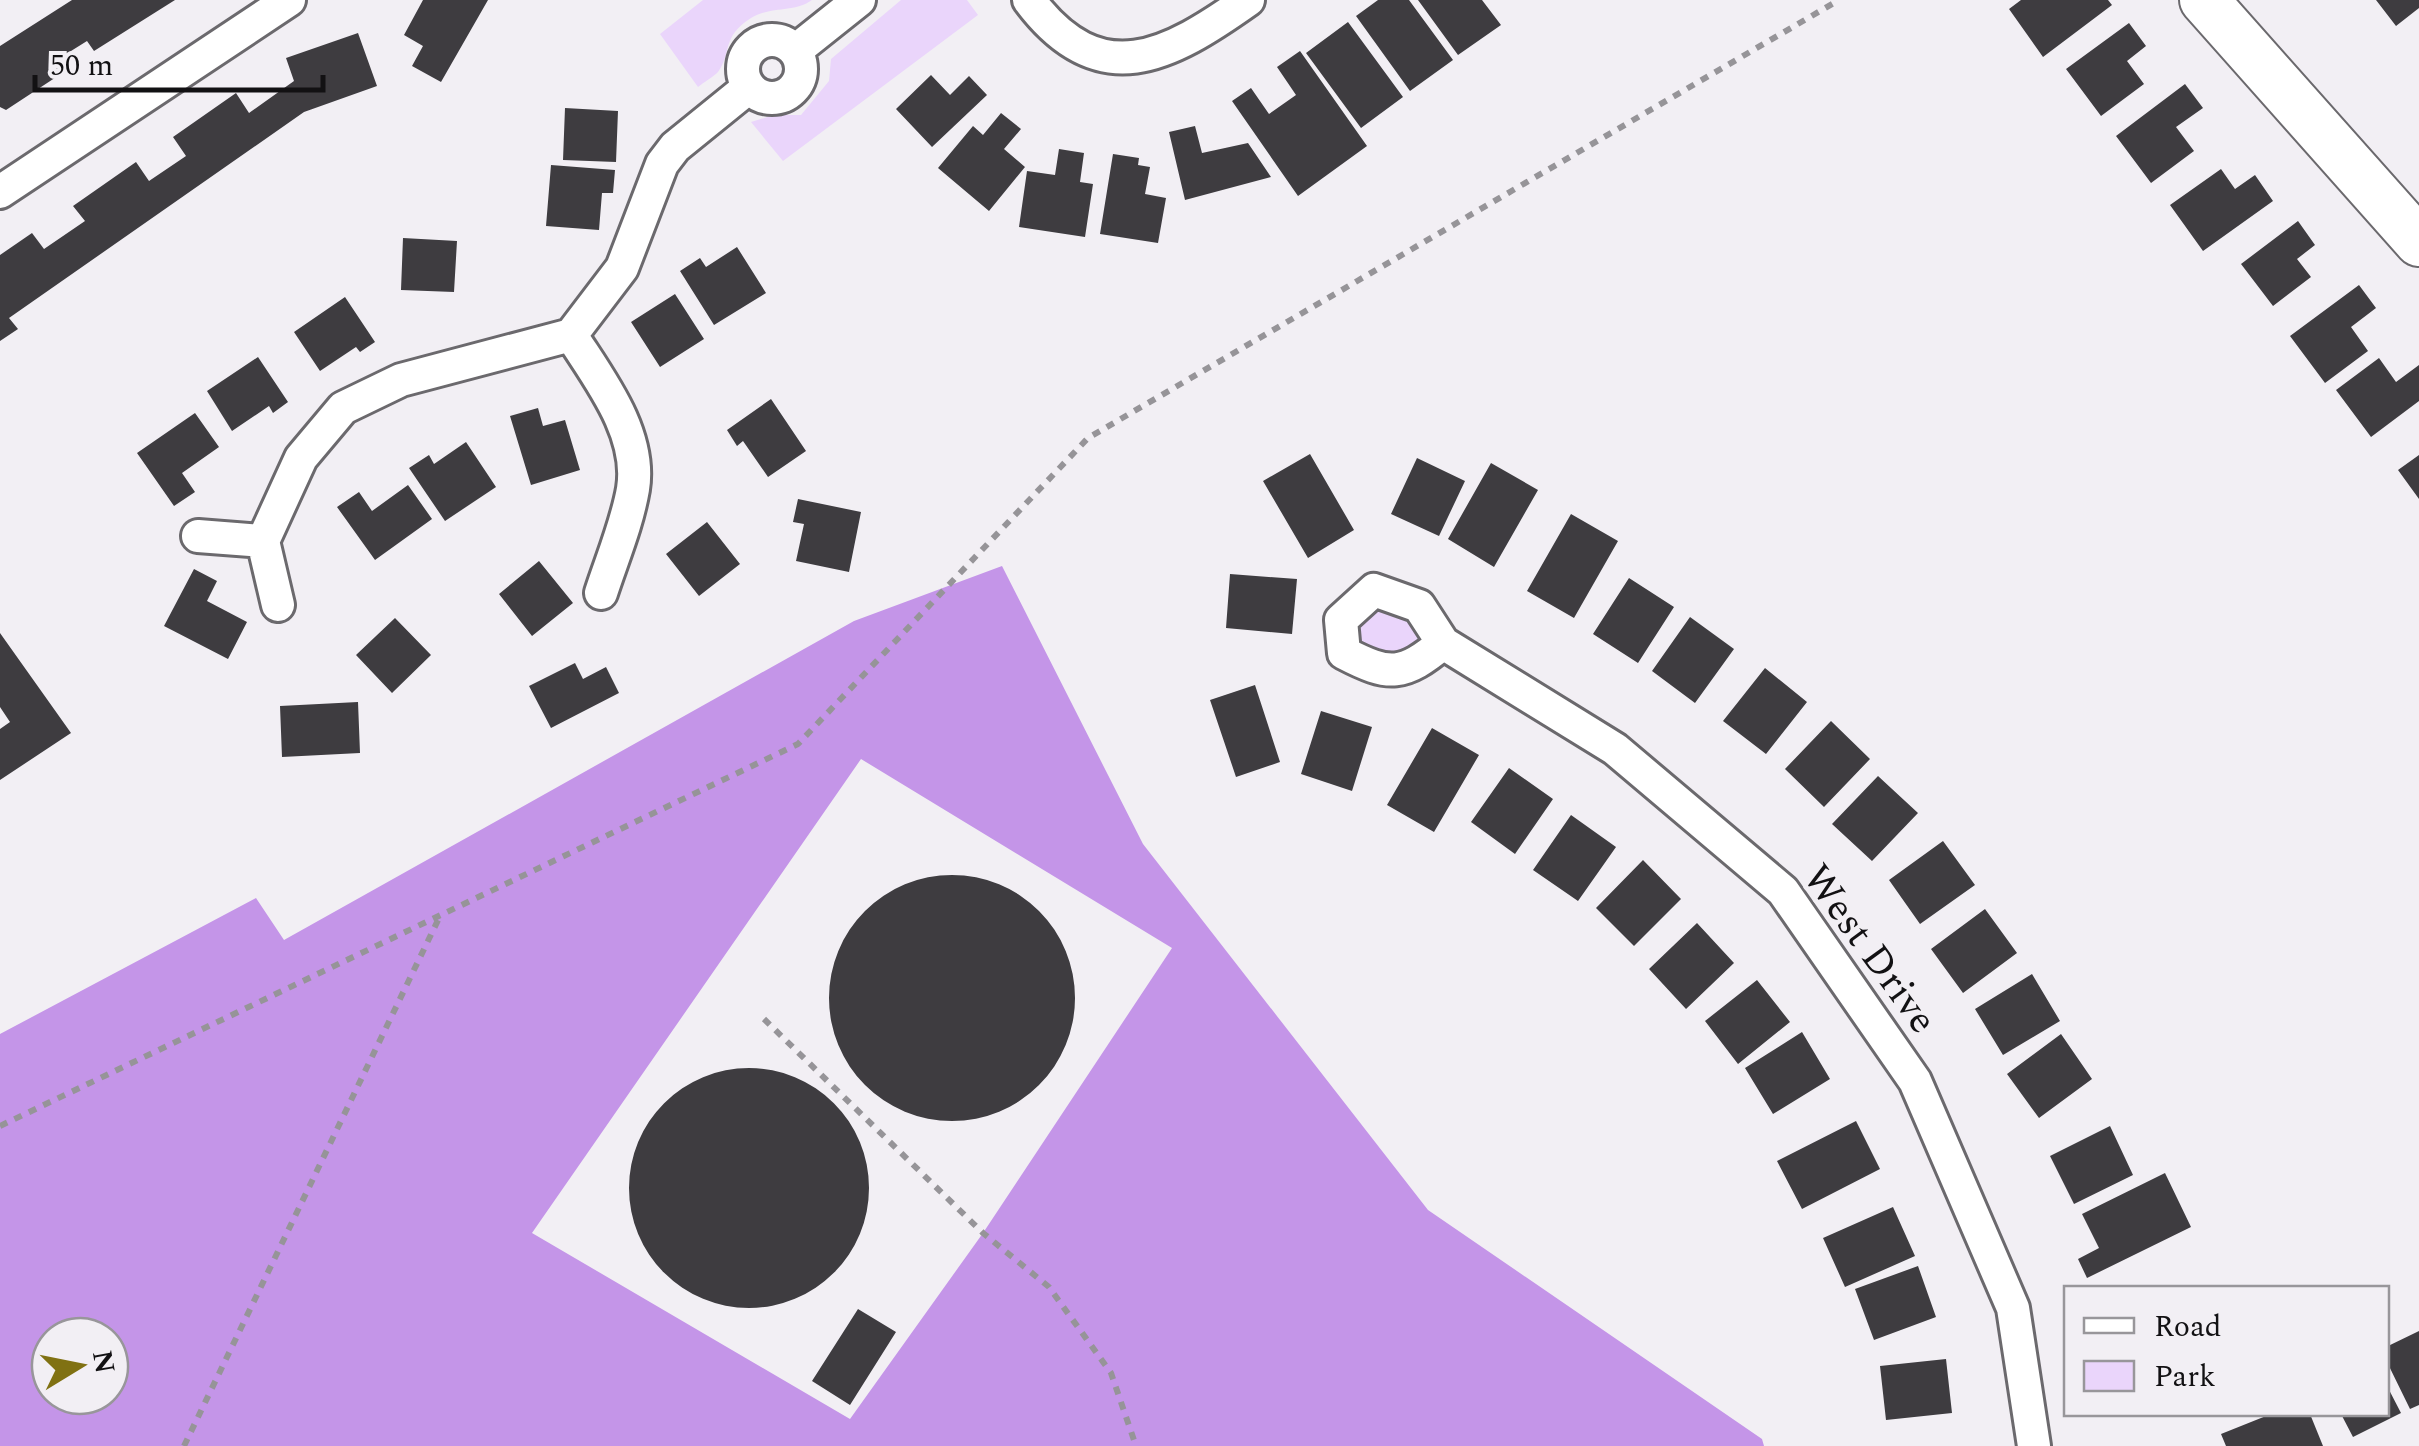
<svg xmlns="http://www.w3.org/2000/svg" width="2419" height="1446" font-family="Spectral,serif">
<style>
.green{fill:#ead5fb}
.forest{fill:#c495e8;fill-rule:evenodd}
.building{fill:#3e3c40}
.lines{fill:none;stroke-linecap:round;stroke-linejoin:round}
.minor-casing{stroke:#6b696d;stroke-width:38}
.secondary-casing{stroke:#6b696d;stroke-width:52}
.path{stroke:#969498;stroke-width:6;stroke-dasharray:8 8;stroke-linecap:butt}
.minor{stroke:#fff;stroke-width:32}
.secondary{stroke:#fff;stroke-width:48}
.labels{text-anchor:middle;stroke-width:10;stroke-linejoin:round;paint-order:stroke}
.street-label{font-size:40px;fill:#121113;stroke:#f2eff4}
</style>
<rect width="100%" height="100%" fill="#f2eff4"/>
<path class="green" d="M703,0H812C794,13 770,6 751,18C721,37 732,53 718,72C713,77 704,82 698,87L660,34Z
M901,0H967L978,15L783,161L751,122L774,115H801L829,81L831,59Z
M1374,590L1443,643L1413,667L1344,653Z"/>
<path class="forest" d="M1002,566L1143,844L1428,1210L1762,1439L1764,1446H0V1034L256,898L284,940L854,621ZM861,759L1172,948L983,1233L850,1419L532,1233ZM50,1336H110V1396H50Z"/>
<path class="building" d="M72,0H175L94,51L87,41L63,56L70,68L6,110L0,107V46Z
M423,0H488L441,82L412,66L423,46L404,35Z
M1378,0H1409L1453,60L1410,91L1356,16Z
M1418,0H1482L1501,25L1458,55Z
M2021,0H2108L2112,5L2043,57L2009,9Z
M2376,0H2419V8L2396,26Z
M1348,22L1403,97L1361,128L1306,53Z
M2129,23L2146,46L2127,61L2144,84L2101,116L2066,69Z
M358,33L377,86L304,112L9,318L18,329L0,341V255L32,233L44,249L85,221L73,206L136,162L149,181L186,156L173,137L236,93L249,113L294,81L286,58Z
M1300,51L1367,146L1298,196L1232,101L1251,88L1269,114L1296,95L1277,67Z
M931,75L950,95L969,76L987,95L932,147L896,109Z
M2185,84L2203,108L2176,127L2194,151L2151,183L2116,136Z
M565,108L618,111L616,162L563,160Z
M1001,113L1021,129L1004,149L1025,167L989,211L938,168L973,126L983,135Z
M1195,126L1202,153L1248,143L1271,177L1185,200L1169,132Z
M1059,149L1084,153L1080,182L1093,184L1085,237L1019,227L1027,171L1055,175Z
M1113,154L1139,158L1138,165L1150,167L1145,194L1166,198L1158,243L1100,234Z
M551,165L615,170L613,193H602L599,230L546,226Z
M2221,169L2235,189L2255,175L2273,201L2203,251L2170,205Z
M2298,221L2315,245L2297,259L2311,277L2273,306L2241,264Z
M403,238L457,241L454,292L401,290Z
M737,247L766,293L714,325L680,271L700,258L706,267Z
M2359,285L2376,308L2351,327L2368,351L2325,383L2290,336Z
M675,294L704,339L660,367L631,322Z
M345,297L375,342L360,352L356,347L320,371L294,332Z
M258,357L288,402L273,413L269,406L232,431L207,391Z
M2379,358L2396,382L2419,365V401L2371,437L2336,390Z
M771,399L806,451L768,477L743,441L737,446L727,430Z
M538,408L543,426L565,420L580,470L531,485L510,416Z
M195,413L219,447L182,473L195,492L174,506L137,453Z
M466,442L496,487L445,521L409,468L429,455L434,464Z
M1310,454L1354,530L1308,558L1263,481Z
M2419,455V499L2398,470Z
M1417,458L1465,481L1439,536L1391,514Z
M1491,463L1538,490L1494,567L1448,539Z
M408,485L432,519L375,560L337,507L359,492L372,511Z
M798,499L861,512L849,572L796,561L804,524L793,522Z
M1571,514L1618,541L1574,618L1527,591Z
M707,522L740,564L699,596L666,554Z
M539,561L573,603L532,636L499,594Z
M194,569L217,581L207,601L247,622L228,659L164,626Z
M1230,574L1297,579L1292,634L1226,628Z
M1629,578L1674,607L1638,663L1593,634Z
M1690,617L1734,649L1695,703L1652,671Z
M395,618L431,655L392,693L356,655Z
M0,633L71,733L0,780V729L10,722L0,707Z
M575,663L583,679L606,667L619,693L551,728L529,686Z
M1765,668L1807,702L1766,754L1723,721Z
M1255,685L1280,762L1236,777L1210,700Z
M358,702L360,753L282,757L280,706Z
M1321,711L1372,727L1352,791L1301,774Z
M1831,721L1870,759L1824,807L1785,769Z
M1432,728L1479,755L1434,832L1387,805Z
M1509,768L1553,799L1515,854L1471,822Z
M1878,776L1918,813L1872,861L1832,824Z
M1571,815L1616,847L1578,901L1533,870Z
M1943,841L1975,885L1920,924L1889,880Z
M1643,860L1681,899L1634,946L1596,908Z
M829 998a123 123 0 1 1 246 0a123 123 0 1 1-246 0Z
M1985,909L2017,953L1963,993L1931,949Z
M1697,923L1734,963L1686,1009L1649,969Z
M2032,974L2060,1021L2003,1055L1975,1009Z
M1757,980L1790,1022L1738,1064L1705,1021Z
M1802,1032L1830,1079L1773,1114L1745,1068Z
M2061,1034L2092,1079L2039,1118L2007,1074Z
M629 1188a120 120 0 1 1 240 0a120 120 0 1 1-240 0Z
M1856,1121L1880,1169L1802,1209L1777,1161Z
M2110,1126L2133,1175L2074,1204L2050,1156Z
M2165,1173L2191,1227L2087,1278L2078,1259L2099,1248L2082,1214Z
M1893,1207L1915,1256L1845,1287L1823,1238Z
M1918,1266L1936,1317L1874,1340L1855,1289Z
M858,1309L896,1332L850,1405L812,1381Z
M2419,1331V1405L2410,1409L2386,1360V1347Z
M1946,1359L1952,1413L1886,1420L1880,1366Z
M2386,1384L2401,1413L2353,1437L2341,1414H2386Z
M2271,1414H2310L2323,1446H2226L2221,1434Z"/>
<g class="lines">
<defs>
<path id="minor" d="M1029,0C1100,95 1169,56 1248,0
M743 69a29 29 0 1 1 58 0a29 29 0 1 1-58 0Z
M795,51L859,0
M0,192L289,0
M571,335C599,379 642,433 633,489C627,524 612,559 601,593
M198,536L263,541
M1374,590L1419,606L1443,643C1403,676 1390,677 1344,653L1341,620Z
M278,605L263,541L301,458L343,408L401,380L571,335L622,268L662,164L675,147L749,87
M1443,643L1615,749L1783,891L1915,1081L2013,1308L2034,1446"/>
<path id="secondary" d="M2204,0L2419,242"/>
</defs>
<use href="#minor" class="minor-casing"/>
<use href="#secondary" class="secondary-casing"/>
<path class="path" d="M764,1019L983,1233L1049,1287L1111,1373L1136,1446
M0,1126L798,744L1088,438L1839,0
M184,1446L440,916"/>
<use href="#minor" class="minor"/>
<use href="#secondary" class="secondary"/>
</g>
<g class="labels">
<g class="street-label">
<text transform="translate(1871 948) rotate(54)" y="14">West Drive</text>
</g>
</g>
<rect x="2064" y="1286" width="325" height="130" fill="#f2eff4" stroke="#98969a" stroke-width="2.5"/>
<rect x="2084" y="1318" width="50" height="15" fill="#ffffff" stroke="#98969a" stroke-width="2.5"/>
<text x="2154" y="1336" font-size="30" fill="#121113">Road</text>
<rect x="2084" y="1361" width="50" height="30" fill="#ead5fb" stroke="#98969a" stroke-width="2.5"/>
<text x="2154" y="1386" font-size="30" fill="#121113">Park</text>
<g transform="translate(80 1366) rotate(80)"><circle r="48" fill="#f2eff4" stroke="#98969a" stroke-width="2.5"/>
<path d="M0-8L18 38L0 25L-18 38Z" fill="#807112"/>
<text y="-15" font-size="28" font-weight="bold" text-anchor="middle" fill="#121113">N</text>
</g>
<path d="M35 75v15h288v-15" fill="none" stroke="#121113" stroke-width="5"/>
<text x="50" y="75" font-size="30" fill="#121113" stroke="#f2eff4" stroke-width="8" paint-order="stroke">50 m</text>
</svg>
